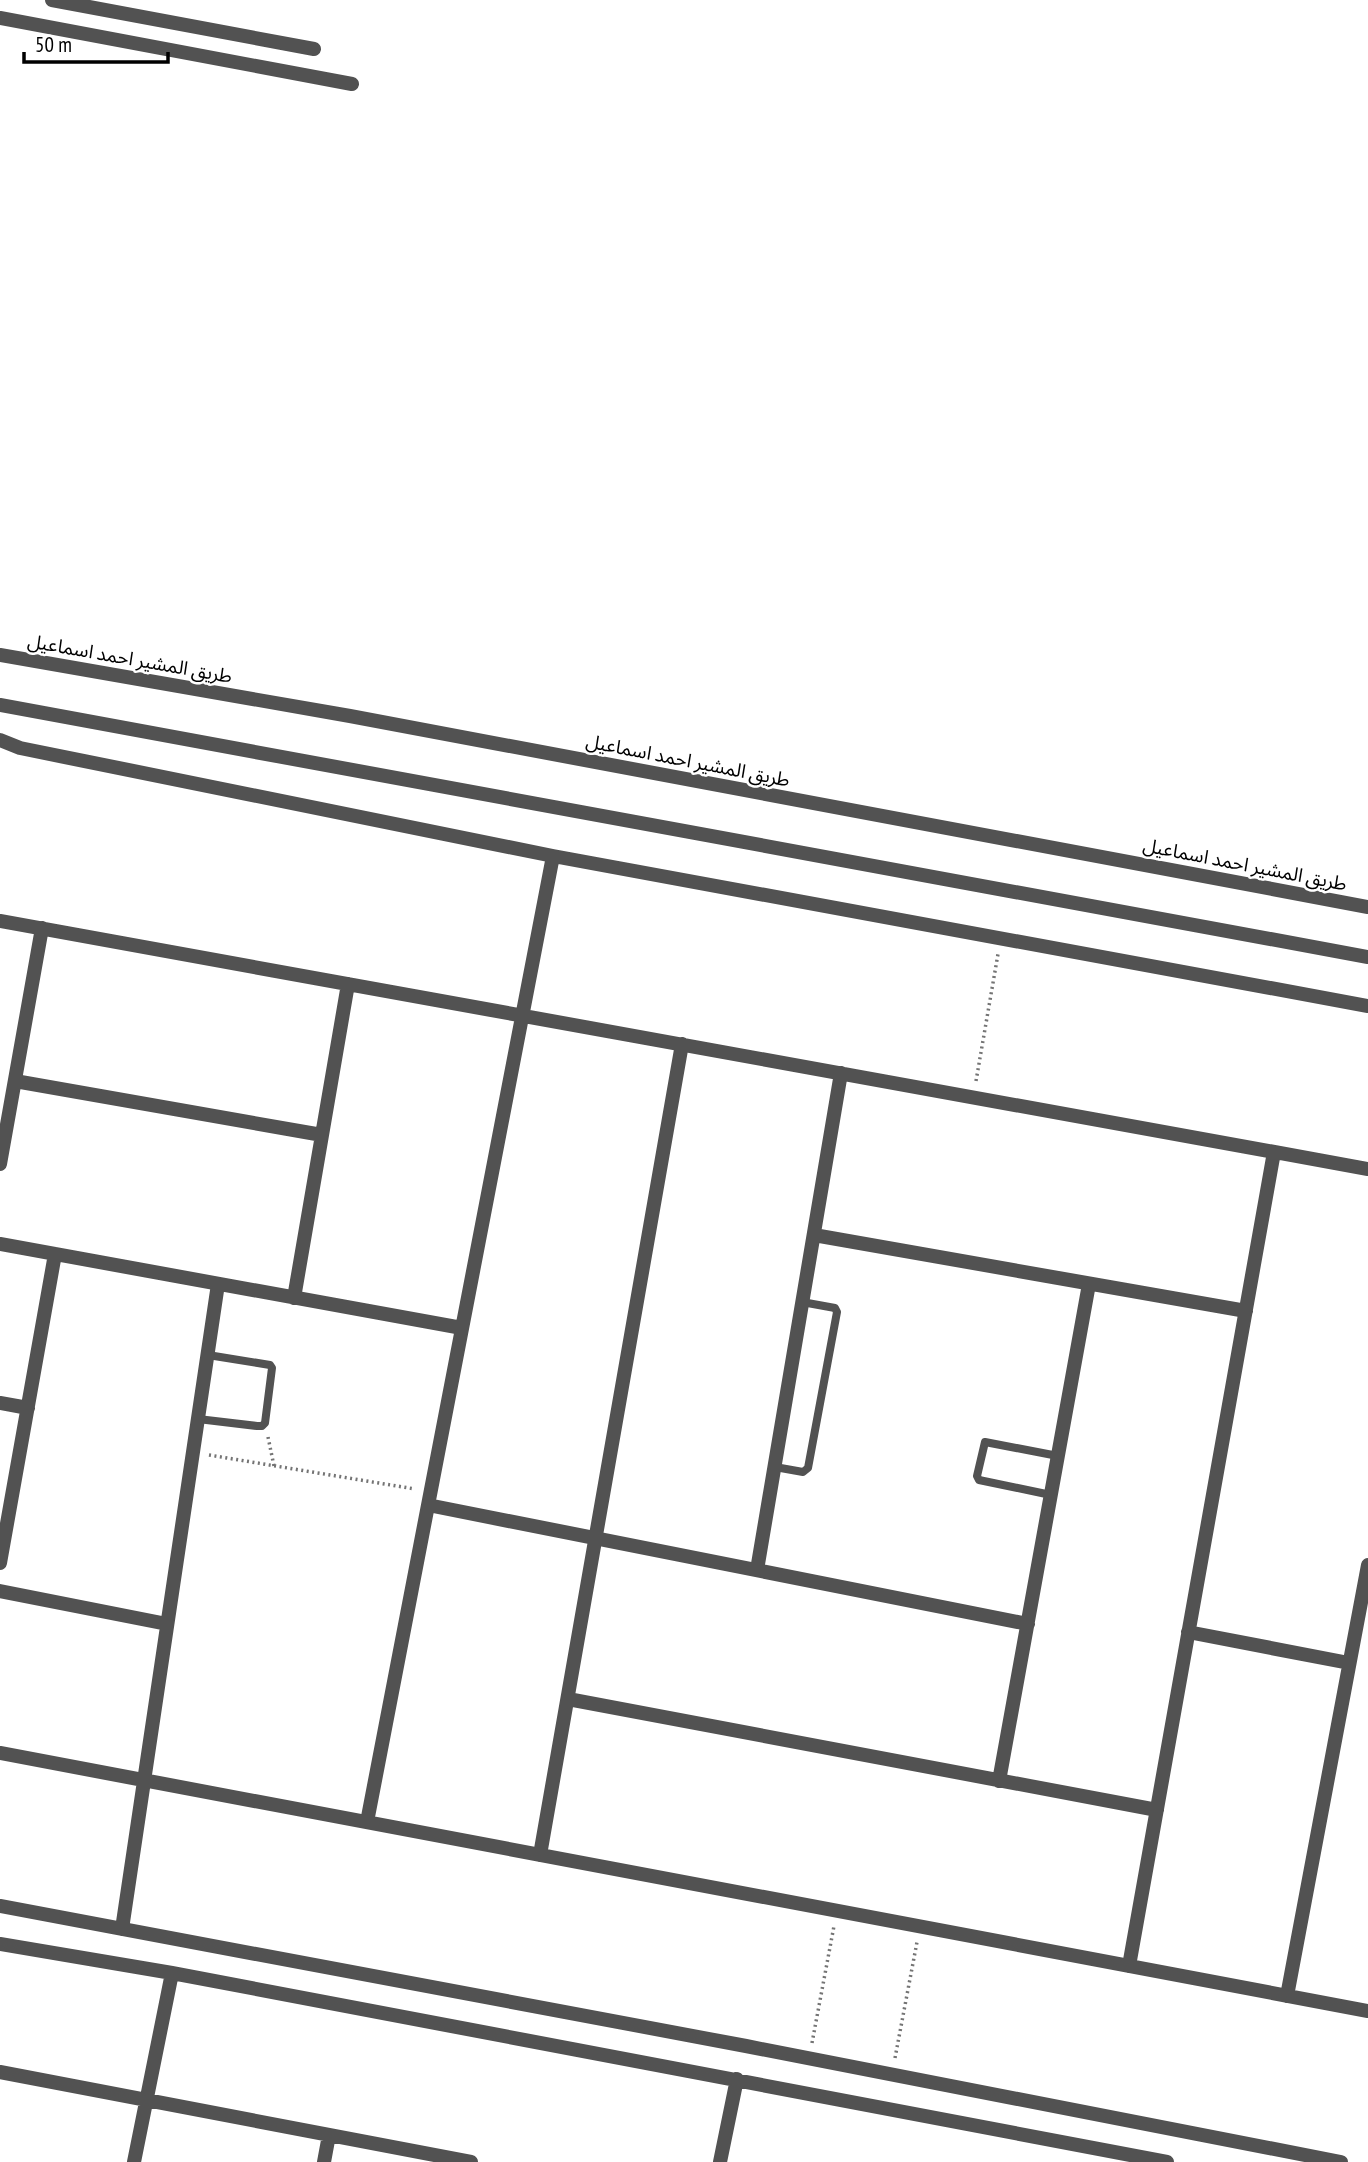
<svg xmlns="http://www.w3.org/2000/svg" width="1368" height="2162" font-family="'PT Sans Narrow','Noto Sans Arabic',sans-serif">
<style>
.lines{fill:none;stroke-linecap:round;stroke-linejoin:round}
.path{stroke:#747474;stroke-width:3.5;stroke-dasharray:2 3.5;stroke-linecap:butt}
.service{stroke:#525252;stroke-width:8}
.minor{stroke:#525252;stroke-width:14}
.tertiary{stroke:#525252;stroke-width:14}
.labels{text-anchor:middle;stroke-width:5;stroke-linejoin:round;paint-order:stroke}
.street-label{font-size:19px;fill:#000;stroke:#fff}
</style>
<rect width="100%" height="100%" fill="#fff"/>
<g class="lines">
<path class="path" d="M976,1081L998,954
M268,1437L274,1466
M209,1455L415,1489
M812,2043L834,1926
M895,2058L917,1942"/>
<path class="service" d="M198,1419L257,1426H262L265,1423L272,1368L270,1365L208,1355
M775,1467L803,1472L808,1468L837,1312L835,1308L802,1302
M1051,1495L979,1480L977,1476L985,1442L1058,1456"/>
<path class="minor" d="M52,0L314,49
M0,18L352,84
M0,740L20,748L553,856L1368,1006
M0,921L1368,1169
M15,1081L322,1135
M0,1164L42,928
M814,1235L1246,1311
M0,1244L462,1328
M294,1298L348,984
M0,1403L28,1408
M428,1505L1028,1624
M0,1563L55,1254
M757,1570L841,1073
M0,1591L167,1624
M1188,1632L1349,1663
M568,1699L1157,1810
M0,1753L1368,2011
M999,1781L1089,1284
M367,1822L553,856
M540,1855L682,1044
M0,1906L746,2046L1341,2162
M122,1929L218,1284
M0,1944L172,1973L1167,2162
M1129,1966L1274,1152
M1287,1996L1368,1565
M0,2072L471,2162
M134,2162L172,1973
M324,2162L329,2135
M720,2162L737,2079"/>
<path class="tertiary" d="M0,655L350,716L1368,907
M0,705L1368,957"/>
</g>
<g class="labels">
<g class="street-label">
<text transform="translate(130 658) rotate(10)" y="7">طريق المشير احمد اسماعيل</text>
<text transform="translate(688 760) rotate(11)" y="7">طريق المشير احمد اسماعيل</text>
<text transform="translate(1245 864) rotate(11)" y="7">طريق المشير احمد اسماعيل</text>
</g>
</g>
<path d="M24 52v10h144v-10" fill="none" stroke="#000000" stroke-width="3.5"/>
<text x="35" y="52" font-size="21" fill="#000000" stroke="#ffffff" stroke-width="5" paint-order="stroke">50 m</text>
</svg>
